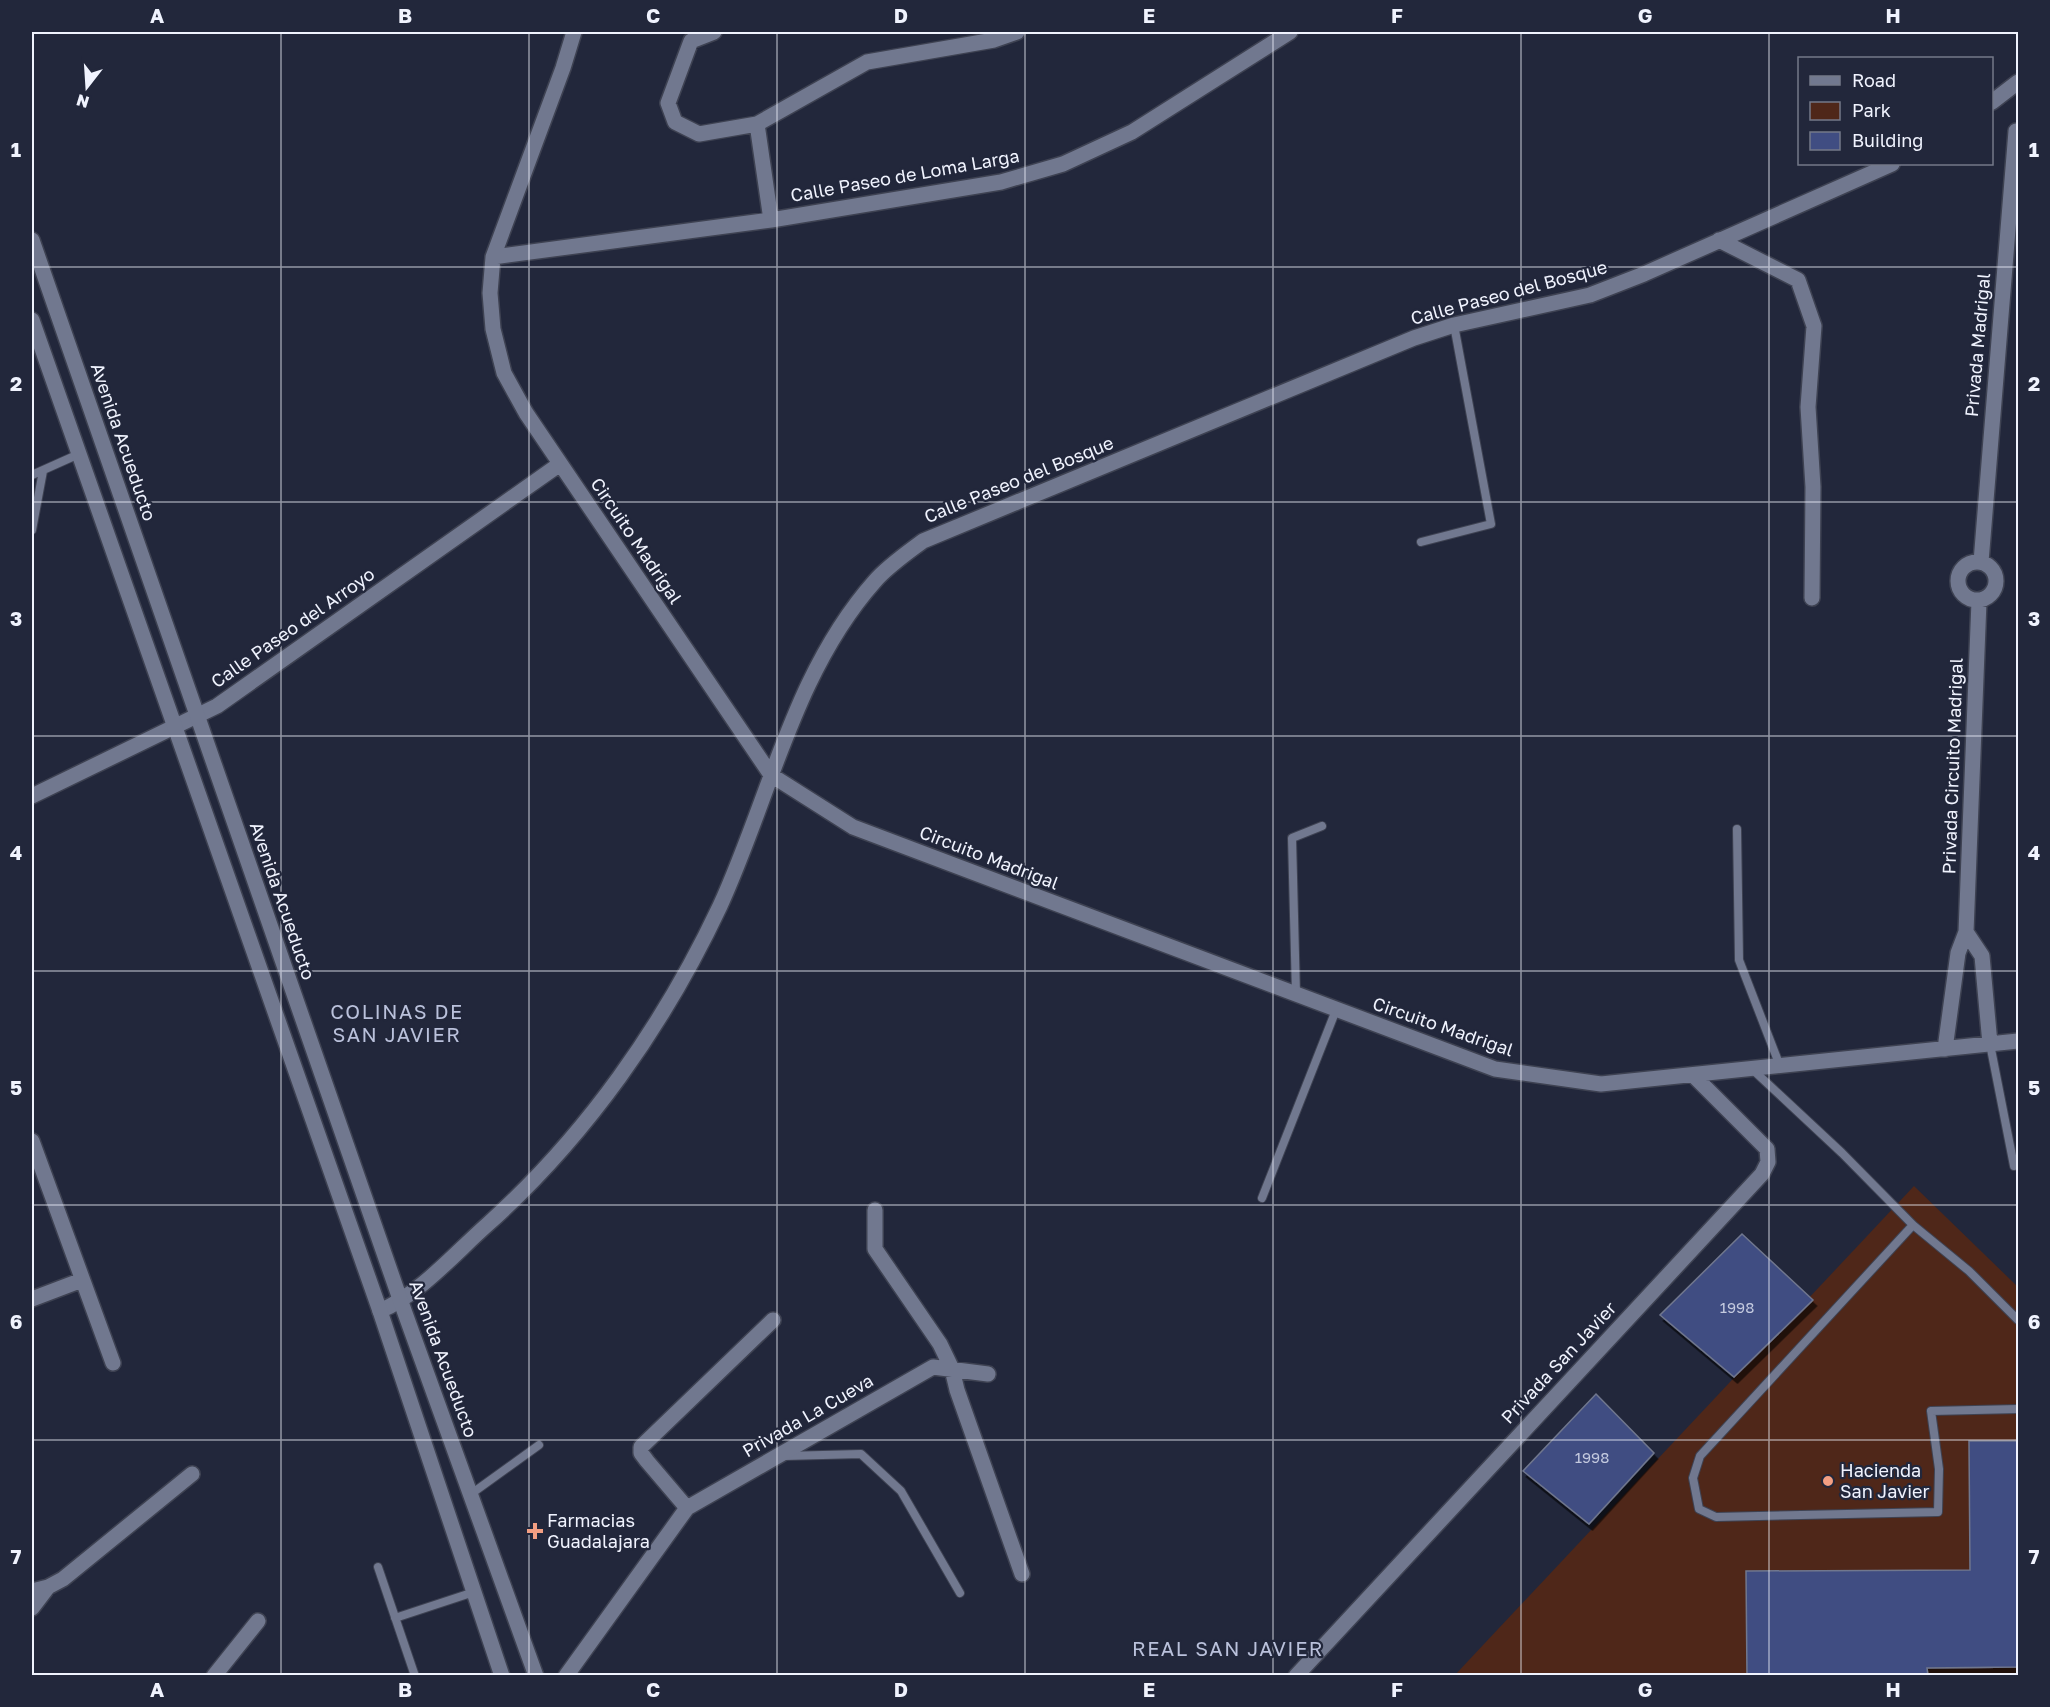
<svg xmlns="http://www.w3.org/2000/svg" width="2050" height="1707" font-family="'Golos Text',sans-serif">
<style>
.green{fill:#4f2719}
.building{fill:#404d82;stroke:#70778e;stroke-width:1.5;filter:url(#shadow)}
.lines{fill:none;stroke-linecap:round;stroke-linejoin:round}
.service-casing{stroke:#3e4252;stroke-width:10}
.minor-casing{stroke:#3e4252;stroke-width:18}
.secondary-casing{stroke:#3e4252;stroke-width:18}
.service{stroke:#71788f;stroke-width:8}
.minor{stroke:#71788f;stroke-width:15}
.secondary{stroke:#71788f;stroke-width:15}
.grid{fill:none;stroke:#f0f3fe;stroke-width:1.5;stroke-opacity:0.55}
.poi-dot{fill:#f39f83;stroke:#22273b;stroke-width:2}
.labels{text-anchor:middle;stroke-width:4.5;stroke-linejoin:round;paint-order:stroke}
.number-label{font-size:15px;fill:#c4cadf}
.street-label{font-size:18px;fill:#f0f3fe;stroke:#22273b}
.poi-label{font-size:18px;fill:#f0f3fe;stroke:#22273b;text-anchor:start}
.neighbourhood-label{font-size:20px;letter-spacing:1.5px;fill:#bac1db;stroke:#22273b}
.neatline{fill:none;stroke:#f0f3fe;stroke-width:2}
.grid-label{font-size:20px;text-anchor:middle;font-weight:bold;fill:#f0f3fe}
</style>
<defs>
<filter id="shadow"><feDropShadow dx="3.5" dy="6" stdDeviation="0" flood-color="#0009"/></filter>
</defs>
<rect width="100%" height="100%" fill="#22273b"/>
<path class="green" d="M1914,1186L2018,1287V1675L1454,1676Z"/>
<path class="building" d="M1742,1234L1813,1300L1734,1377L1660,1315Z
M1596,1394L1654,1453L1589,1524L1523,1471Z
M1969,1441H2018V1667L1927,1668L1928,1676H1747L1746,1571L1970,1570Z"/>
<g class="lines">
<defs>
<path id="service" d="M32,475L79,454
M32,530L43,471
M1421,542L1491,524L1454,325
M1737,829L1739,960L1780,1066
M1296,994L1292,838L1322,826
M1990,1044L2014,1166
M1752,1069L1842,1153L1913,1225L1969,1271L2018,1320
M1262,1198L1336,1010
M1913,1225L1700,1456L1693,1478L1699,1509L1716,1517L1938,1512L1939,1469L1931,1411L2018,1409
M784,1456L861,1454L901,1491L960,1593
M471,1494L539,1445
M378,1567L415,1676
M395,1618L474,1592"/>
<path id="minor" d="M574,32L563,68L493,257L490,293L493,329L504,373L526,413L771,775L853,827L1495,1069L1601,1084L2018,1041
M714,32L691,41L668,103L675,122L699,134L757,124
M1992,102L2018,82
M771,220L757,124L867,62L994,40L1017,32
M1719,240L1798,280L1814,326L1808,407L1813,487L1812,598
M493,257L771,220L1001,182L1063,164L1132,132L1290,32
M1958 581a19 19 0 1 1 38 0a19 19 0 1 1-38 0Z
M1981,562L2016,131
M32,796L217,706L560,464
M1966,932L1982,956L1990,1044
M1945,1049L1958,953L1966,932L1979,601
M32,1141L113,1363
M875,1210V1249L940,1344L952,1369L957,1390L1022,1574
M32,1299L82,1280
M380,1311C421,1293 454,1254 488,1224C586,1136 664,1025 720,906C770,797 794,672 875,581C888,566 907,553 923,541L1414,338L1454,325L1590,295L1644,274L1892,164
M687,1508L647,1461L641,1453V1447L773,1320
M32,1591L48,1587L63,1579L192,1474
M32,1608L48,1587
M214,1676L258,1621
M566,1676L687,1508L933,1367L988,1374
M1296,1676L1762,1174L1768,1162L1767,1149L1693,1075"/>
<path id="secondary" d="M32,240L401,1302L536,1676
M32,320L380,1311L502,1676"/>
</defs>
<use href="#service" class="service-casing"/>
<use href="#minor" class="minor-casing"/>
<use href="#secondary" class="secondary-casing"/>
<use href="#service" class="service"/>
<use href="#minor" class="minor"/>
<use href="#secondary" class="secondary"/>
</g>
<path class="grid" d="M281,32V1676M529,32V1676M777,32V1676M1025,32V1676M1273,32V1676M1521,32V1676M1769,32V1676M32,267H2018M32,502H2018M32,736H2018M32,971H2018M32,1205H2018M32,1440H2018"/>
<g class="poi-dot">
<circle cx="1828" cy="1481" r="6"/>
<path d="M532 1522h6v6h6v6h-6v6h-6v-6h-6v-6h6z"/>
</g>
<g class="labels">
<g class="number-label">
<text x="1737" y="1313">1998</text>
<text x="1592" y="1463">1998</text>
</g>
<g class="street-label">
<text transform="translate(905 176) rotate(-10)" y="6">Calle Paseo de Loma Larga</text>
<text transform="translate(1509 293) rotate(-15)" y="6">Calle Paseo del Bosque</text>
<text transform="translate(1978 345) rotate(-85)" y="6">Privada Madrigal</text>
<text transform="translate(123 442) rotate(71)" y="6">Avenida Acueducto</text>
<text transform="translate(1019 480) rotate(-22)" y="6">Calle Paseo del Bosque</text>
<text transform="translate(636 541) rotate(56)" y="6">Circuito Madrigal</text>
<text transform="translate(293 628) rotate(-35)" y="6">Calle Paseo del Arroyo</text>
<text transform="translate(1953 766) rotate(-88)" y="6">Privada Circuito Madrigal</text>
<text transform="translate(989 858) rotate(21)" y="6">Circuito Madrigal</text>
<text transform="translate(282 901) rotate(71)" y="6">Avenida Acueducto</text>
<text transform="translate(1443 1027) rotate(19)" y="6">Circuito Madrigal</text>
<text transform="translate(443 1359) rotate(70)" y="6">Avenida Acueducto</text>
<text transform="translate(1559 1363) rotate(-47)" y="6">Privada San Javier</text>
<text transform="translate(808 1416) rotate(-30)" y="6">Privada La Cueva</text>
</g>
<g class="poi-label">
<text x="1840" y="1477">Hacienda<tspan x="1840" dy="21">San Javier</tspan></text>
<text x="547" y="1527">Farmacias<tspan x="547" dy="21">Guadalajara</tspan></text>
</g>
<g class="neighbourhood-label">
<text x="397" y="1019">COLINAS DE<tspan x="397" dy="23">SAN JAVIER</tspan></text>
<text x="1228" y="1656">REAL SAN JAVIER</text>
</g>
</g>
<rect width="2050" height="1707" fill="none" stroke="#22273b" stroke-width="66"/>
<rect x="1798" y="57" width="195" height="108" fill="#22273b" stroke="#747989" stroke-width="1.5"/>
<rect x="1810" y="76" width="30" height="9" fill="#71788f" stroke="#747989" stroke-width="1.5"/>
<text x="1852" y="87" font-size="18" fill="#f0f3fe">Road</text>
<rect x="1810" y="102" width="30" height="18" fill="#4f2719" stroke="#747989" stroke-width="1.5"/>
<text x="1852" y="117" font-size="18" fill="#f0f3fe">Park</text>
<rect x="1810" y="132" width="30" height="18" fill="#404d82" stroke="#747989" stroke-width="1.5"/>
<text x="1852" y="147" font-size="18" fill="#f0f3fe">Building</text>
<g transform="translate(87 87) rotate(197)" stroke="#22273b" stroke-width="4.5" paint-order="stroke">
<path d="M0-4.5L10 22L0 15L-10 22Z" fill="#f0f3fe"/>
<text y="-9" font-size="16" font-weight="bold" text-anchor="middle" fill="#f0f3fe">N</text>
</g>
<rect x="33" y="33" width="1984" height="1641" class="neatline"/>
<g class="grid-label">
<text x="157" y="23">A</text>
<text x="405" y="23">B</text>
<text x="653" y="23">C</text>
<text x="901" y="23">D</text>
<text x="1149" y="23">E</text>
<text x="1397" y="23">F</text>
<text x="1645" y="23">G</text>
<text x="1893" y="23">H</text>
<text x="16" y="157">1</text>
<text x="2034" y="157">1</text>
<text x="16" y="391">2</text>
<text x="2034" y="391">2</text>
<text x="16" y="626">3</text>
<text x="2034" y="626">3</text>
<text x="16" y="860">4</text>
<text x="2034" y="860">4</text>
<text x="16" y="1095">5</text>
<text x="2034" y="1095">5</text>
<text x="16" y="1329">6</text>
<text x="2034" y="1329">6</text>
<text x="16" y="1564">7</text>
<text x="2034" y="1564">7</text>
<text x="157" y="1697">A</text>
<text x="405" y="1697">B</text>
<text x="653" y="1697">C</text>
<text x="901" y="1697">D</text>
<text x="1149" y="1697">E</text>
<text x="1397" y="1697">F</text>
<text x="1645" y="1697">G</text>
<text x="1893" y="1697">H</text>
</g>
</svg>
